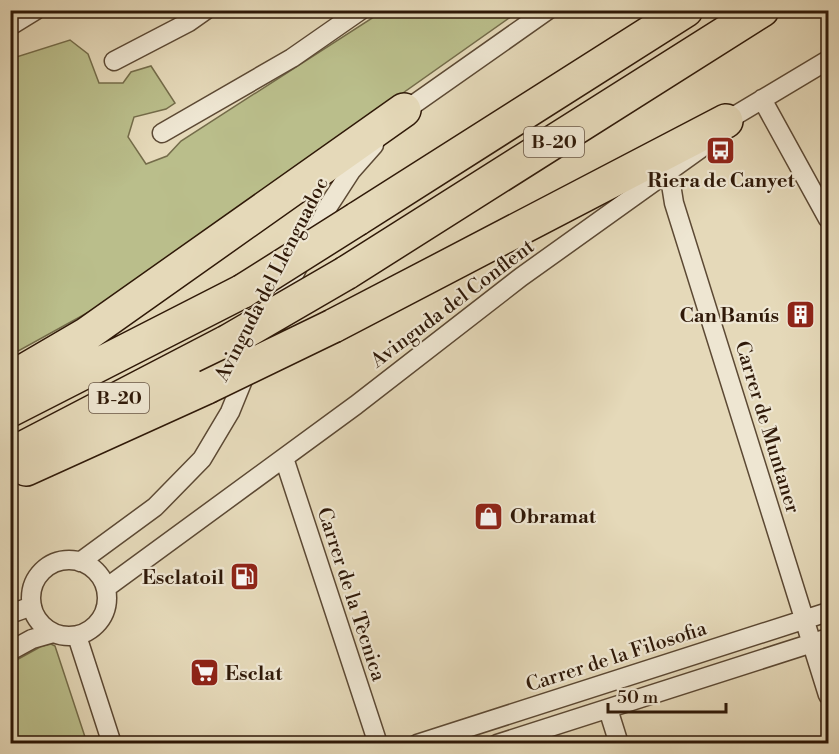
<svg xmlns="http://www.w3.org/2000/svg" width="839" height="754" font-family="'Libre Bodoni',serif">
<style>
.green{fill:#babe8b;stroke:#746c4a;stroke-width:1.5}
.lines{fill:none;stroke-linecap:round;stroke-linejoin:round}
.street-casing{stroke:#5c4934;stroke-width:21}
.highway-casing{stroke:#2f1908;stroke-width:36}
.street{stroke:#eee6d2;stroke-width:18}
.highway{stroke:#e5d9b9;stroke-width:33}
.highway-bridge-casing{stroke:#2f1908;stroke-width:36;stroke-linecap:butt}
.highway-bridge{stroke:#e5d9b9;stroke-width:33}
.labels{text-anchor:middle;stroke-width:4.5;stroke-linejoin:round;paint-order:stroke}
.shield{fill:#eee6d2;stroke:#685645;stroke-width:1.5}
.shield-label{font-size:18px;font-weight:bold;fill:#2f1908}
.poi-label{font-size:20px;font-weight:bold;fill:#2f1908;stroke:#eee6d2;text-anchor:end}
.street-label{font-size:20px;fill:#2f1908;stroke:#eee6d2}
</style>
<rect width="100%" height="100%" fill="#e5d9b9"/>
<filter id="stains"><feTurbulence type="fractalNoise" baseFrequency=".00333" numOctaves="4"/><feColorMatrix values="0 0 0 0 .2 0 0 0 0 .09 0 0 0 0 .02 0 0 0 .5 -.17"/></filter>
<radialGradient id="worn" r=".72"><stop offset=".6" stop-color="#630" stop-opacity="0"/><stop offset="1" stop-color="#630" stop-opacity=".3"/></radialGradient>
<path class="green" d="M383,11H519L107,302L11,355L10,59L70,40L88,54L99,83H123L131,72L151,66L175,103L166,109L134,117L128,137L146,164L167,156L181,141Z
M51,644L55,646L87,743H11V663L40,647Z"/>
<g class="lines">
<defs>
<path id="street" d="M10,26L36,10
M114,61L189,22L206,10
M762,99L828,219
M400,114L548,10
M721,126L726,121L828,60
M162,133L292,58L361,10
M669,172L674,203L828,695
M284,458L378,744
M31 598a38 38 0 1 1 76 0a38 38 0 1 1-76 0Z
M80,562L155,507L202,459L230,412L252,358L329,205L351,171L374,145
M106,588L356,405L521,277L700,149
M10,614L32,606
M77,636L112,744
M10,651L32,639L53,633
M608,709L619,744
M417,744L828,612
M497,744L828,638"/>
<path id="highway" d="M357,219L686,10
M346,273L762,10
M333,326L726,121
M10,379L87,334L404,110
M10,410L243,291
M10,455L227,342
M26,469L207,387"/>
</defs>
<use href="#street" class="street-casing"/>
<use href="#highway" class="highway-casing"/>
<use href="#street" class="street"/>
<use href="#highway" class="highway"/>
<defs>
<path id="highway-bridge" d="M243,291L357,219
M227,342L346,273
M207,387L333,326"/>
</defs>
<use href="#highway-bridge" class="highway-bridge-casing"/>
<use href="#highway-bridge" class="highway-bridge"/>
</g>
<defs>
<symbol id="bus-square" viewBox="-11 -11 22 22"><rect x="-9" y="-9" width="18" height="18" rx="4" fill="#8f2418" stroke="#eee6d2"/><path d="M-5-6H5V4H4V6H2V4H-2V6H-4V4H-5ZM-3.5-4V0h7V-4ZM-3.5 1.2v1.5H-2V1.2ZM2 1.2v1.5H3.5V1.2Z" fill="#fff"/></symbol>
<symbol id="building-square" viewBox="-11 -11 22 22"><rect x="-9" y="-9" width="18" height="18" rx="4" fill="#8f2418" stroke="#eee6d2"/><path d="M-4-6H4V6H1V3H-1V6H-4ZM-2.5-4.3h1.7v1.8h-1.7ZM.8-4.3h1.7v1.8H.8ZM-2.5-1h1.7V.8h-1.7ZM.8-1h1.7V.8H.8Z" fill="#fff"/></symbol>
<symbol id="shop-square" viewBox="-11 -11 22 22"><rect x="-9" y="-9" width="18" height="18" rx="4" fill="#8f2418" stroke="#eee6d2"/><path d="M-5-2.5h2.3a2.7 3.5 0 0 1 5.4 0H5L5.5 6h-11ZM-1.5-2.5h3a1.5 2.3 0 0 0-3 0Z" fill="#fff"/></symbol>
<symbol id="fuel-square" viewBox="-11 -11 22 22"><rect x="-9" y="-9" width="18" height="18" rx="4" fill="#8f2418" stroke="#eee6d2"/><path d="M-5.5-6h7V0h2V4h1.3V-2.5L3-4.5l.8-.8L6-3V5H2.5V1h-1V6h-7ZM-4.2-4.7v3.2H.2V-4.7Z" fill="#fff"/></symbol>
<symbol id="supermarket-square" viewBox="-11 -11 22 22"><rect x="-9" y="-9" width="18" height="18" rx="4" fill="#8f2418" stroke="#eee6d2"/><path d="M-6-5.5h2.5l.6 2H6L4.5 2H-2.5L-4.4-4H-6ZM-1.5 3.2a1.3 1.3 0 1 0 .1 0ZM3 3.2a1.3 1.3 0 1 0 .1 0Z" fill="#fff"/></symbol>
</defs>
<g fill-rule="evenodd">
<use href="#bus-square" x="704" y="134" width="33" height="33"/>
<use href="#building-square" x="784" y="298" width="33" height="33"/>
<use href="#shop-square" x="472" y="500" width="33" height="33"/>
<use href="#fuel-square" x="228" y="560" width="33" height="33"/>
<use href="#supermarket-square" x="188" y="656" width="33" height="33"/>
</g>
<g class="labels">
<g class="shield">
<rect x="524" y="127" width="60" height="30" rx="4.5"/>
<rect x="89" y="383" width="60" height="30" rx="4.5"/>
</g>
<g class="shield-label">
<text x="554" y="148">B-20</text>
<text x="119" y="404">B-20</text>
</g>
<g class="poi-label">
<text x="721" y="187" text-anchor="middle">Riera de Canyet</text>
<text x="779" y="322">Can Banús</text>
<text x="510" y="523" text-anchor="start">Obramat</text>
<text x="224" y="584">Esclatoil</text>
<text x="225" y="680" text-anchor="start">Esclat</text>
</g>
<g class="street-label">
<text transform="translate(271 279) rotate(-63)" y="7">Avinguda del Llenguadoc</text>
<text transform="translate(452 303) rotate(-37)" y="7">Avinguda del Conflent</text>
<text transform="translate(768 427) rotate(73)" y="7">Carrer de Muntaner</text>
<text transform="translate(352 594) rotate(72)" y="7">Carrer de la Tècnica</text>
<text transform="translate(616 656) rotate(-18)" y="7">Carrer de la Filosofia</text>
</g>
</g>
<rect width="839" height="754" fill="none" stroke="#e5d9b9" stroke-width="36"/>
<rect x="12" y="12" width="815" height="730" fill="none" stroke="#2f1908" stroke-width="3"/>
<rect x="18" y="18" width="803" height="718" fill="none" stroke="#2f1908" stroke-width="1.5"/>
<path d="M608 703v9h118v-9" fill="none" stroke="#2f1908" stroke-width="3"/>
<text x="617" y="703" font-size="18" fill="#2f1908" stroke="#eee6d2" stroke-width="4.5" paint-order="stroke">50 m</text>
<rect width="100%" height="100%" filter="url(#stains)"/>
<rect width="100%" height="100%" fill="url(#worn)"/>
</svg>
